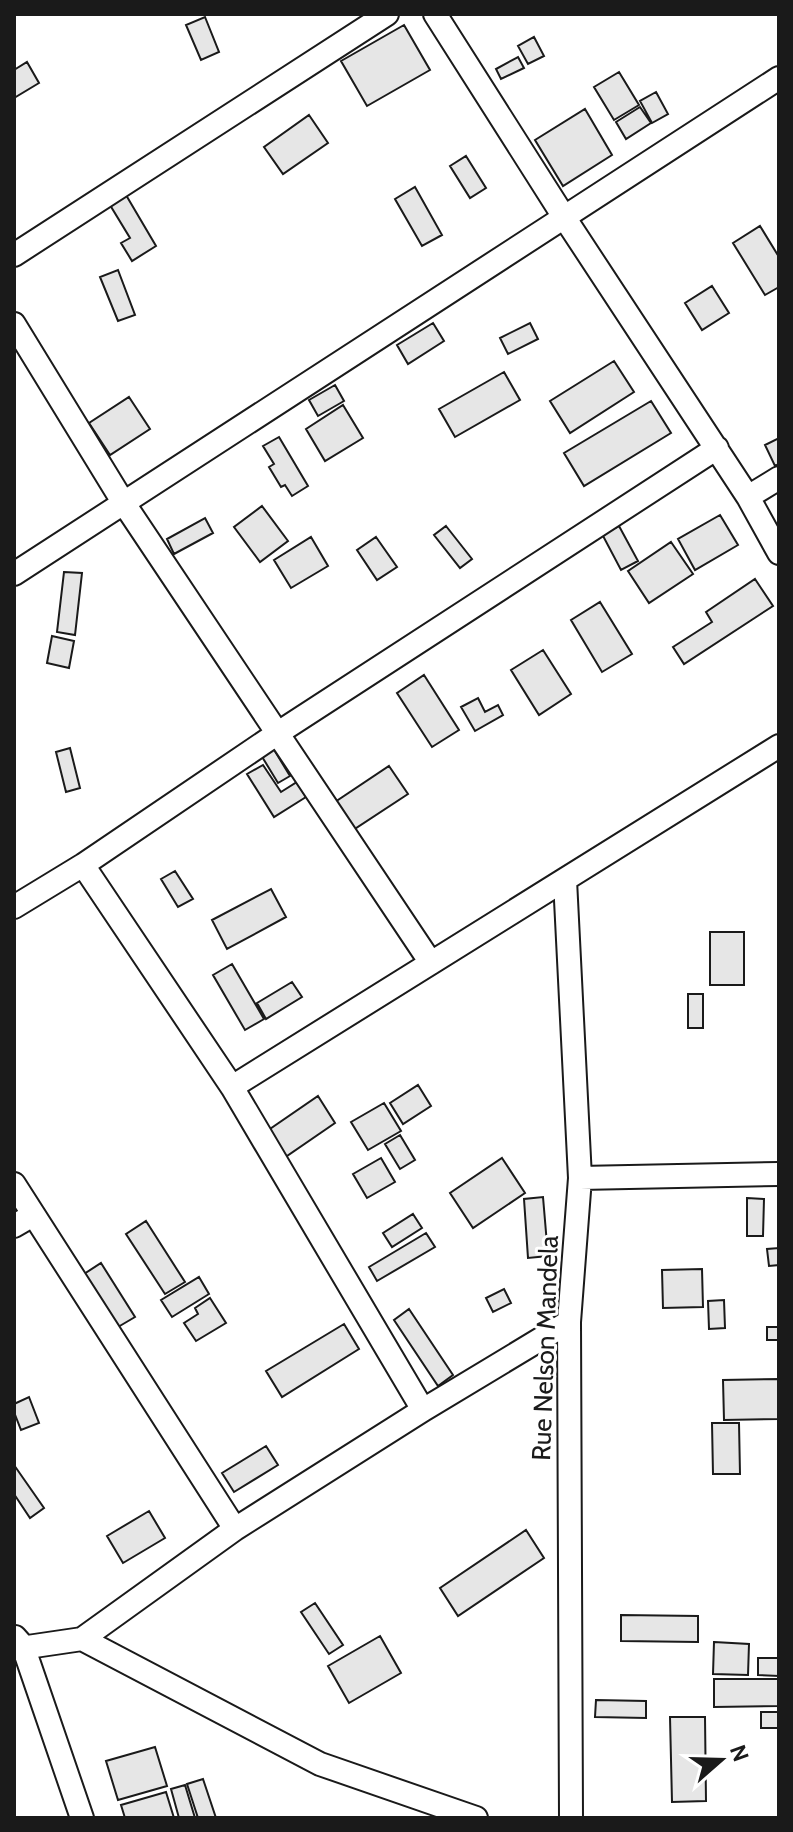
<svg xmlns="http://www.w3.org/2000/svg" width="793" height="1832" font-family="Cabin,sans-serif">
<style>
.building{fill:#e6e6e6;stroke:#1a1a1a;stroke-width:2}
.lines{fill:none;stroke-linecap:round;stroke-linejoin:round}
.street-casing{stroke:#1a1a1a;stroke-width:26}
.street{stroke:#fff;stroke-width:22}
.labels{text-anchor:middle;stroke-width:6;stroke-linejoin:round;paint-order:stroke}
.street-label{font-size:26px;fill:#1a1a1a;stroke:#fff}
</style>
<rect width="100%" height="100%" fill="#fff"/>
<path class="building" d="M205,17L219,52L201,60L186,25Z
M404,25L430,70L367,106L341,61Z
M534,37L544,56L528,64L518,46Z
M518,57L524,68L501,79L496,69Z
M27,62L39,83L14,98V70Z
M619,72L639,105L614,120L594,87Z
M656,92L668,114L652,123L640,101Z
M640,107L651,123L626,139L616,122Z
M585,109L612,155L563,186L535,140Z
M309,115L328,143L283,174L264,147Z
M466,156L486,188L470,198L450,166Z
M415,187L442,235L422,246L395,199Z
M126,195L156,246L132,261L121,243L130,238L110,205Z
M760,226L779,257V287L765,295L733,243Z
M118,270L135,315L118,321L100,277Z
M712,286L729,313L702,330L685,303Z
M433,323L444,341L408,364L397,345Z
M530,323L538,339L508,354L500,338Z
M614,361L634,392L570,433L550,401Z
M504,372L520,400L455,437L439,409Z
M335,385L344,401L318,416L309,400Z
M129,397L150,429L110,455L89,423Z
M651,401L671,433L584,486L564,453Z
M343,405L363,438L325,461L306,429Z
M279,437L308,486L292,496L285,485L281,487L269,467L274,464L263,446Z
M779,438V464L775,466L765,445Z
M262,506L288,541L260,562L234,527Z
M720,515L738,545L695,570L678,539Z
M205,518L213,533L174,554L167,539Z
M446,526L472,559L460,568L434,535Z
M619,526L638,561L621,570L602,534Z
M311,537L328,566L291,588L274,560Z
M376,537L397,567L377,580L357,550Z
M671,542L693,574L649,603L628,571Z
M64,572L82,573L75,635L57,632Z
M755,579L773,606L684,664L673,647L712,622L706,612Z
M600,602L632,654L602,672L571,620Z
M52,636L74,641L69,668L47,663Z
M543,650L571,694L539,715L511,670Z
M424,675L459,730L432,747L397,693Z
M478,698L485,712L498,705L503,715L475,731L461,707Z
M70,748L80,788L66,792L56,752Z
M273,748L290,776L278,783L261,755Z
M263,765L281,792L297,782L306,797L274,817L247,774Z
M389,766L408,794L350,832L332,804Z
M175,871L193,899L178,907L161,879Z
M271,889L286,917L227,949L212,920Z
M710,932H744V985H710Z
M232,964L264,1019L245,1030L213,975Z
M292,982L302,997L266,1019L257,1003Z
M688,994H703V1028H688Z
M418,1085L431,1106L403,1124L390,1103Z
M318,1096L335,1123L284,1158L267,1131Z
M384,1103L401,1131L368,1150L351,1122Z
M400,1135L415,1160L400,1169L385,1144Z
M381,1158L395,1182L367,1198L353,1174Z
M502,1158L525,1193L473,1228L450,1193Z
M543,1197L548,1256L528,1258L524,1199Z
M747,1198L764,1199L763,1236H747Z
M413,1214L422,1228L392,1247L383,1233Z
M146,1221L185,1282L165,1294L126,1234Z
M426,1233L435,1247L377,1281L369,1267Z
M779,1248V1265L769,1266L767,1249Z
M101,1263L135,1317L118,1327L84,1274Z
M702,1269L703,1307L663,1308L662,1270Z
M199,1277L209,1294L172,1317L161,1300Z
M504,1289L511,1303L493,1312L486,1298Z
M210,1298L226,1323L196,1341L184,1323L198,1314L195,1308Z
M724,1300L725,1328L709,1329L708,1301Z
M409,1309L453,1375L438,1386L394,1320Z
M344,1324L359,1349L282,1397L266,1371Z
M767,1327H779V1340H767Z
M779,1379V1419L724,1420L723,1380Z
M29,1397L39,1423L21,1430L14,1412V1404Z
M712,1423H739L740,1474H713Z
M266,1446L278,1465L234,1492L222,1473Z
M14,1465L44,1508L30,1518L14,1494Z
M149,1511L165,1538L123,1563L107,1536Z
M526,1530L544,1558L458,1616L440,1588Z
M315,1603L343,1645L329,1654L301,1612Z
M621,1615L698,1616V1642L621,1641Z
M380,1636L401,1673L349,1703L328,1666Z
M714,1642L749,1644L748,1675L713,1674Z
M758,1658H779V1676L758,1675Z
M714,1679H779V1706L714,1707Z
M596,1700L646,1701V1718L595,1717Z
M761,1712H779V1728H761Z
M670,1717H705L706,1801L672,1802Z
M155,1747L167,1786L118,1800L106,1761Z
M203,1779L216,1818H198L187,1784Z
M185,1785L195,1818H179L171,1789Z
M166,1792L174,1818H125L121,1805Z"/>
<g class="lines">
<defs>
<path id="street" d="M435,14L564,217L748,497L779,553
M14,255L387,14
M14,324L123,502L431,963
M748,497L779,478
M14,574L779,78
M83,865L232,1087L423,1410
M565,880L580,1178L569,1322L571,1818
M14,907L83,865L278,733L717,448
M232,1087L779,746
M580,1178L779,1174
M14,1184L235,1529
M14,1226L33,1215
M15,1637L23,1646L82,1818
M82,1639L320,1764L476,1818
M14,1649L82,1639L235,1529L423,1410L569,1322"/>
</defs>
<use href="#street" class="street-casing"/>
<use href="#street" class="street"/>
</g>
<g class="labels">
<g class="street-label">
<text transform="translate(545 1348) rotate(-88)" y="9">Rue Nelson Mandela</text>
</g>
</g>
<rect width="793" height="1832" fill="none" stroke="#1a1a1a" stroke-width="32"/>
<g transform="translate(721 1760) rotate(70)" stroke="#ffffff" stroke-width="6" paint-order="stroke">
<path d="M0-6L14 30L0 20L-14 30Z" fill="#1a1a1a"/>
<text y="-12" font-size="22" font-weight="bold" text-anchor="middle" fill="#1a1a1a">N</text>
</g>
</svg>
